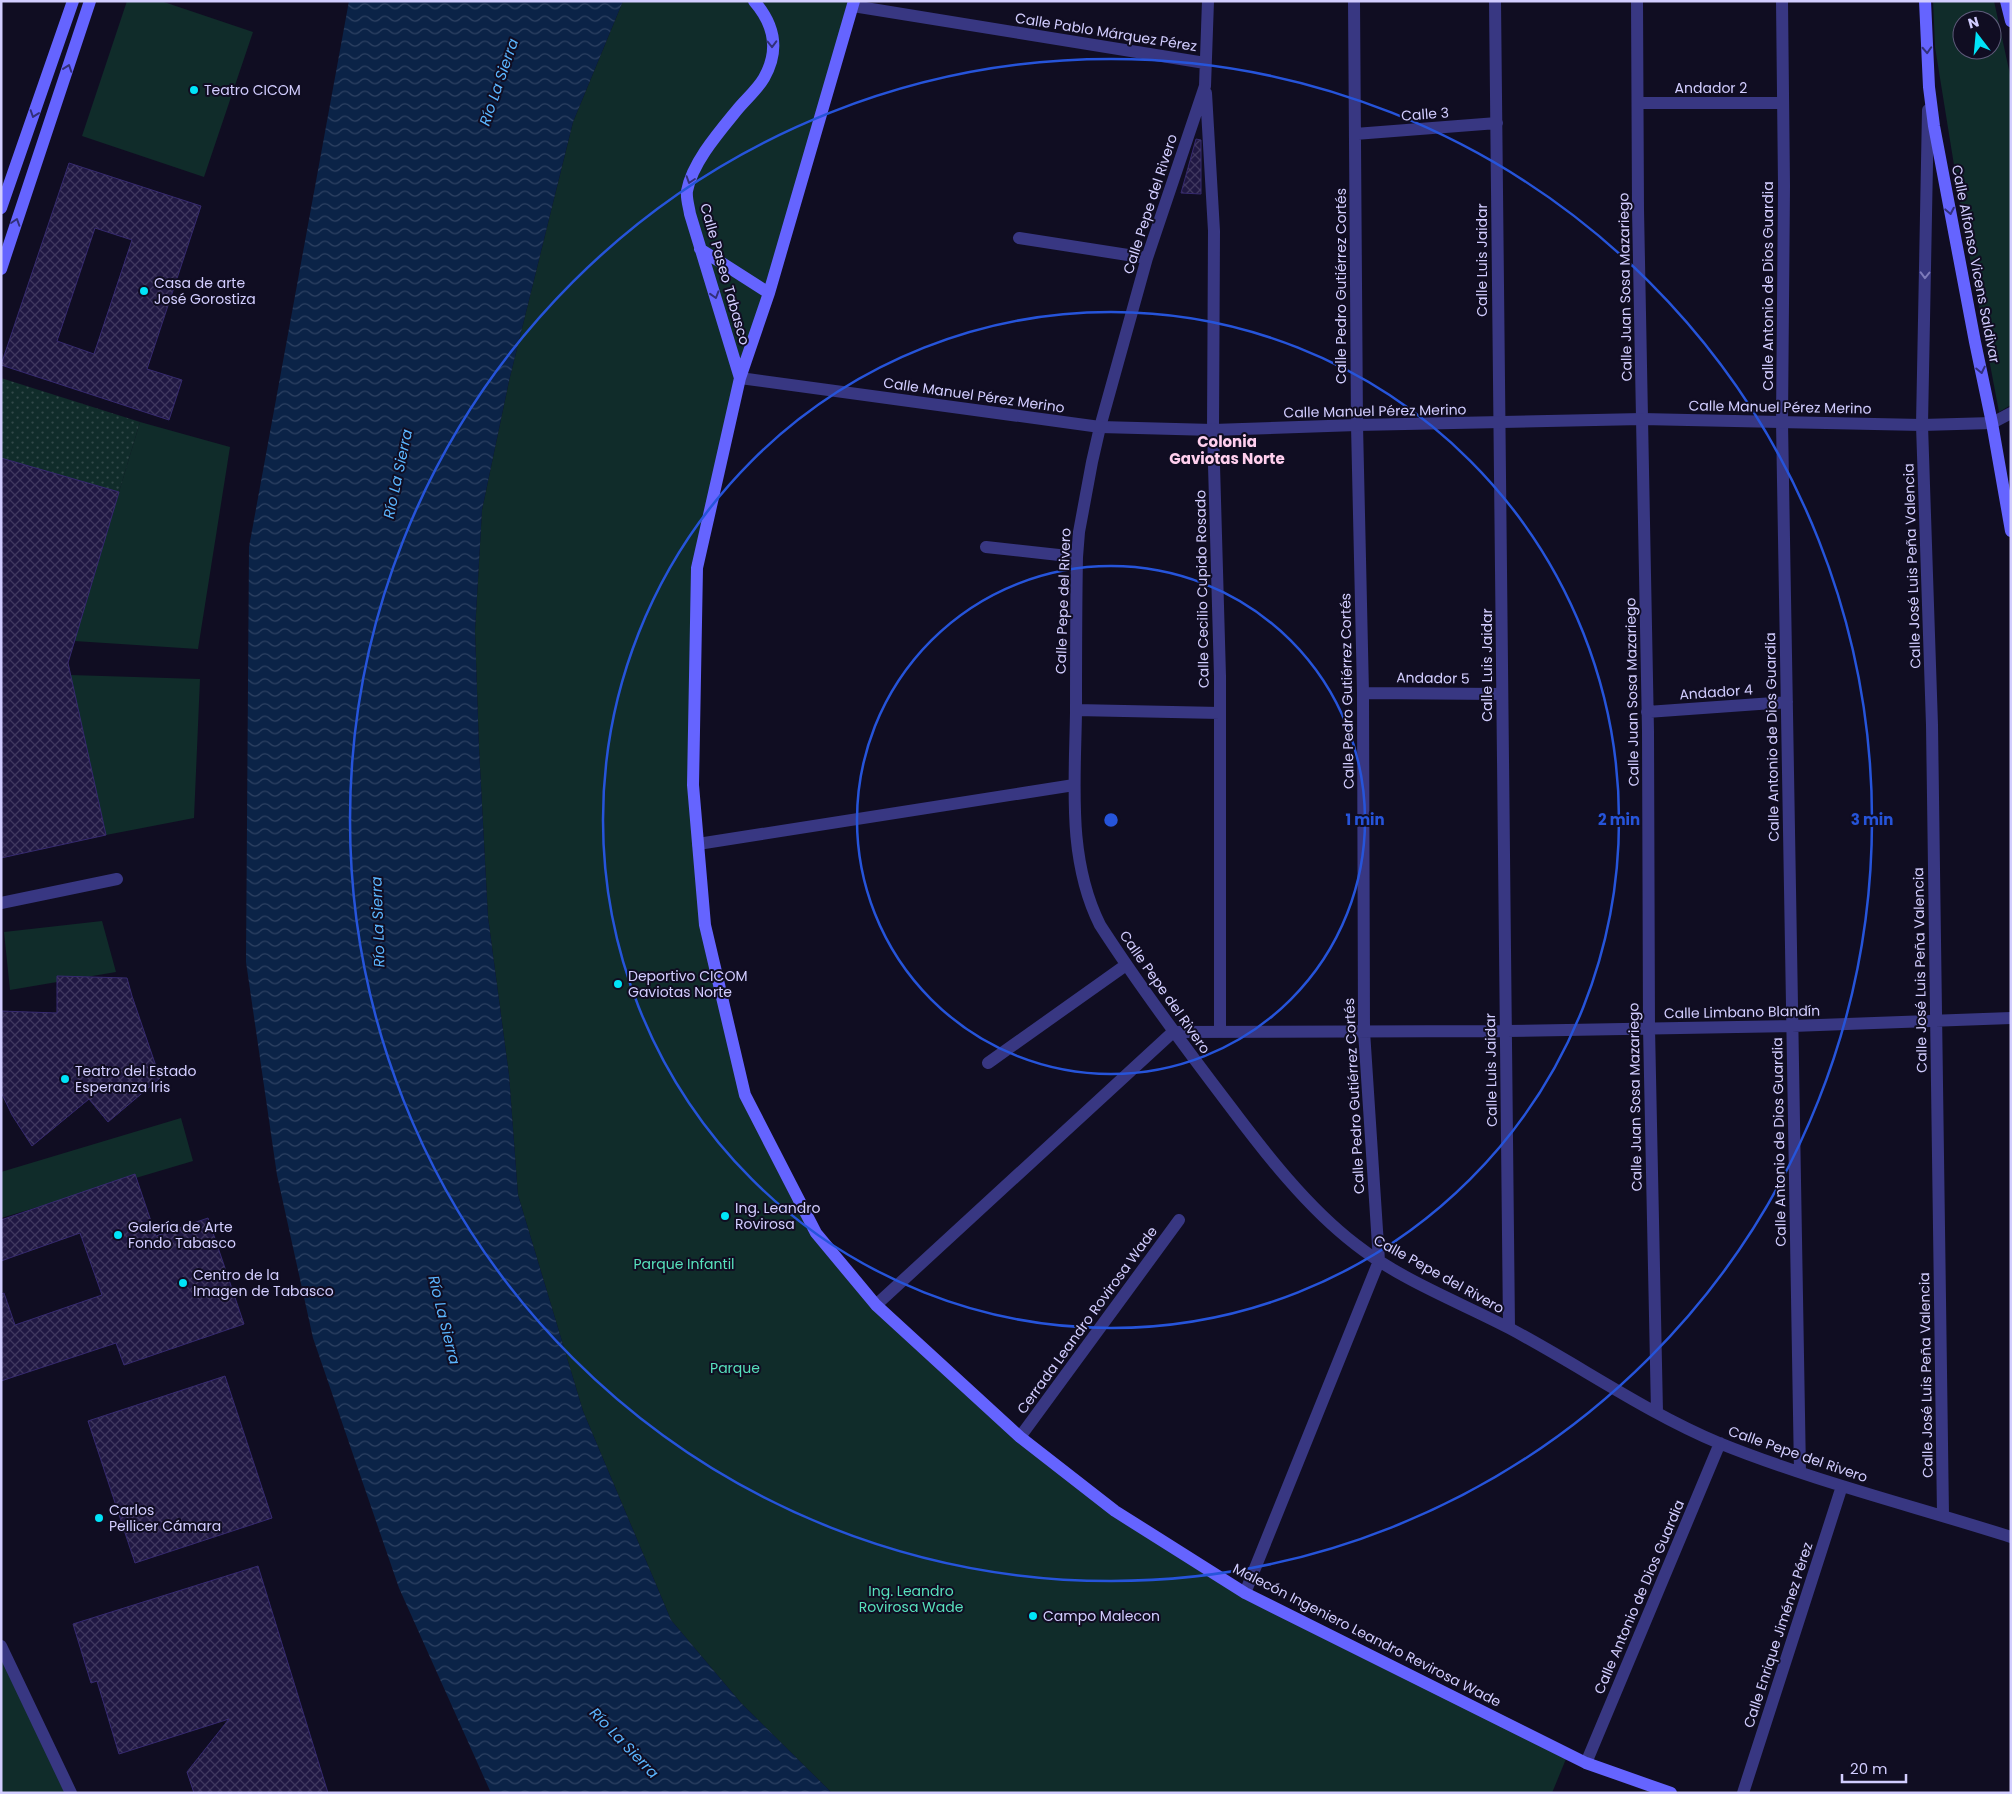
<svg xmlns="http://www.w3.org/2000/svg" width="2012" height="1794" font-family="Poppins,sans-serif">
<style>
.green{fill:#102c2a;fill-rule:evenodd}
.garden{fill:url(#garden-dots)}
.water{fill:url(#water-waves)}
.building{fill:url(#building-cross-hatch);stroke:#362a6f;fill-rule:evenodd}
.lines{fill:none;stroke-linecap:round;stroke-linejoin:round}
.minor{stroke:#383782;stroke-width:12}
.tertiary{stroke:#383782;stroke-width:12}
.secondary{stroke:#6564ff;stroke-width:12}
.oneway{stroke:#32307a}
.oneway2{stroke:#7d7aba}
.ring{fill:none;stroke:#2654da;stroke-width:2.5}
.poi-dot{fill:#00e4f8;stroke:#100d22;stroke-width:2}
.labels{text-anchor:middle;stroke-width:4;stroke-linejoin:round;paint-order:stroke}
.street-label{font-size:14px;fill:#d2cdff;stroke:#100d22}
.poi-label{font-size:14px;fill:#d2cdff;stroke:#100d22;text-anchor:start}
.park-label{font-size:14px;fill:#57e1bc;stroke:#100d22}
.water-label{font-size:15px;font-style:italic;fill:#5bb6ff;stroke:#100d22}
.neighbourhood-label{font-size:15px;font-weight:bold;fill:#ffcfee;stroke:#100d22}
.centre{fill:#2654da;stroke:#100d22;stroke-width:2.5}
.ring-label{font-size:15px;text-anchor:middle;font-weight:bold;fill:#2654da;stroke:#100d22;stroke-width:4;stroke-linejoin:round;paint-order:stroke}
</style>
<defs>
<pattern id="garden-dots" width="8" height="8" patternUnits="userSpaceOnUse" patternTransform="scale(1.25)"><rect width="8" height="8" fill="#102c2a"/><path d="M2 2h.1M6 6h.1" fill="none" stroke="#32494a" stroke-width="1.8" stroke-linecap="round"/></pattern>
<pattern id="water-waves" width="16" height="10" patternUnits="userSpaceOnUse" patternTransform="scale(1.25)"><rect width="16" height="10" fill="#0b2347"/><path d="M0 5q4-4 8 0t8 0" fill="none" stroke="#2e4263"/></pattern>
<pattern id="building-cross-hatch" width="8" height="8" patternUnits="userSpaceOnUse" patternTransform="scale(1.25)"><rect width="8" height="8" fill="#201843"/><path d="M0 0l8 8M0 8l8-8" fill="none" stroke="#40385f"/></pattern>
</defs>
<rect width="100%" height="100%" fill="#100d22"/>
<path class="green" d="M127,1H161L253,32L204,177L82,136Z
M623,1H855L740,378L697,568L698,844L705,925L745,1095L816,1233L876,1305L1115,1511L1245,1593L1568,1754L1552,1793H832L741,1703L671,1620L583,1411L518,1195L509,1075L488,917L479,748L475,631L482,510L509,381L573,122Z
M1933,1H1994L2011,79V405L1999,412L1963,221L1935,47ZM1962,20H1992V50H1962Z
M140,422L230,447L198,649L74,641Z
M70,675L200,679L194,818L106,835Z
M102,921L116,972L10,990L4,932Z
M181,1118L193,1161L1,1218V1172Z
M1,1646L73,1793H1Z"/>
<path class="garden" d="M1,378L140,422L119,492L1,458Z"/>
<path class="water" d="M349,1H623L573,122L509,381L482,510L475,631L479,748L488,917L509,1075L518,1195L583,1411L671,1620L741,1703L832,1793H491L399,1588L313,1338L277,1175L246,962L249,547Z"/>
<path class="building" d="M1196,139L1201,140V194L1181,193Z
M69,163L201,206L147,369L182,380L169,420L1,365ZM95,228L132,240L94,354L57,341Z
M1,458L119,492L68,663L106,835L1,858Z
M57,976L127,978L132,996L160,1078L108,1122L89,1099L32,1146L12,1115L1,1092V1011L57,1013Z
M135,1174L156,1236L208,1218L244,1324L124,1365L116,1343L1,1381V1294L4,1293L15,1325L102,1295L80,1233L1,1261V1220Z
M225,1376L272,1518L135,1563L88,1421Z
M258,1566L328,1793H194L187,1772L229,1719L119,1754L97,1681L91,1683L73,1624Z"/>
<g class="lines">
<path class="minor" d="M1208,1L1205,86L1147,258L1100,427L1092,462L1079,532L1077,557C1076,609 1076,660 1076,712C1075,784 1067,859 1100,925C1140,987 1184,1046 1229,1105C1265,1153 1307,1207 1355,1244C1401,1280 1457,1301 1509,1328C1579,1365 1645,1412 1719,1443C1813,1481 1914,1506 2011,1537
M1495,1L1509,1328
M1637,1L1638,209L1648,731L1649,1028L1657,1412
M1782,1L1784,186L1782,422L1800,1472
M853,6L1205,63
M1206,93L1214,231L1213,430L1220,676V1032
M1638,103H1783
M1928,110L1922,425L1932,725L1943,1515
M1355,134L1497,123
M1019,238L1147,258
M986,547L1077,557
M1363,693L1502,694
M1076,710L1220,713
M1647,712L1787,702
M698,844L1074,785
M1,903L117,879
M988,1063L1126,965
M876,1305L1173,1032L1506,1031L1792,1026L2011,1018
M1020,1437L1179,1220
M1245,1593L1379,1261L1364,1031L1363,693L1357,425L1354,1
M1,1646L71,1793
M1586,1763L1720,1443
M1743,1793L1842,1486"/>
<path class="tertiary" d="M740,378L1100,427L1213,430L1357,425L1642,419L1922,425L1992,423L2011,413"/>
<path class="secondary" d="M854,1L769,293L740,378L697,568L693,785L705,925L745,1095L816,1233L876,1305L1020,1437L1115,1511L1245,1593L1586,1763L1671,1793
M1925,1L1929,87L1934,126L1975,342L1992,423L2011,531
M2006,1L2011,21
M1,208L73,1
M700,249L769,293
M1,269L90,1
M740,378L690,214C689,207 686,198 687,191C692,163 719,132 737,110C745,100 757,90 764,78C780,50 774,24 754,1"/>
</g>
<defs><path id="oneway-chevron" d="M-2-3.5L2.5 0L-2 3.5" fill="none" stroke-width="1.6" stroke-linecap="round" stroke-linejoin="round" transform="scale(1.25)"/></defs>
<g class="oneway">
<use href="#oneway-chevron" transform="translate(772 44) rotate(89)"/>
<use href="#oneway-chevron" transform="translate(1927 50) rotate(87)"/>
<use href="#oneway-chevron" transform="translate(68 68) rotate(-71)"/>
<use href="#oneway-chevron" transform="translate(34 114) rotate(109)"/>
<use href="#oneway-chevron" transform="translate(690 180) rotate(108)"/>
<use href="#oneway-chevron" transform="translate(1950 211) rotate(79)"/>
<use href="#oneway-chevron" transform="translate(16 222) rotate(-72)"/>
<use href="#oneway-chevron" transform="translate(715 295) rotate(73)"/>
<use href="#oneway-chevron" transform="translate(1981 370) rotate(78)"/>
</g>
<use class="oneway2" href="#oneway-chevron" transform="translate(1925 275) rotate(91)"/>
<g class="ring">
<circle cx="1111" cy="820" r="254"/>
<circle cx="1111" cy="820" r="508"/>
<circle cx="1111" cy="820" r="761"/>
</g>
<g class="poi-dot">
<circle cx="194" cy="90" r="5"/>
<circle cx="144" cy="291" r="5"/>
<circle cx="618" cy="984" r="5"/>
<circle cx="65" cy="1079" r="5"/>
<circle cx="725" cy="1216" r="5"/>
<circle cx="118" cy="1235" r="5"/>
<circle cx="183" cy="1283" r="5"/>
<circle cx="99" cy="1518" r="5"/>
<circle cx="1033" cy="1616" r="5"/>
</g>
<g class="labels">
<g class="street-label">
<text transform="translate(1106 32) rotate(9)" y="5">Calle Pablo Márquez Pérez</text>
<text x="1711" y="93">Andador 2</text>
<text transform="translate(1425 114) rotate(-4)" y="5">Calle 3</text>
<text transform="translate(1150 204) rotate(-72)" y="5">Calle Pepe del Rivero</text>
<text transform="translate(1482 260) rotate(-90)" y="5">Calle Luis Jaidar</text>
<text transform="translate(1976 264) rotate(79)" y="5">Calle Alfonso Vicens Saldivar</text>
<text transform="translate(725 274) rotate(74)" y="5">Calle Paseo Tabasco</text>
<text transform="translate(1341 286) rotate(-90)" y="5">Calle Pedro Gutiérrez Cortés</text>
<text transform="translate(1768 286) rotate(-90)" y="5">Calle Antonio de Dios Guardia</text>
<text transform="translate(1625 287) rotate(-91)" y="5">Calle Juan Sosa Mazariego</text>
<text transform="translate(974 395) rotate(8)" y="5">Calle Manuel Pérez Merino</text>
<text transform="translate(1780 407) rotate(1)" y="5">Calle Manuel Pérez Merino</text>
<text transform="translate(1375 411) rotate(-1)" y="5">Calle Manuel Pérez Merino</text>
<text transform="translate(1912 566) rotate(-92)" y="5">Calle José Luis Peña Valencia</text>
<text transform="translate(1202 589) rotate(-91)" y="5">Calle Cecilio Cupido Rosado</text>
<text transform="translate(1063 601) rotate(-88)" y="5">Calle Pepe del Rivero</text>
<text transform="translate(1487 665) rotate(-90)" y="5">Calle Luis Jaidar</text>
<text transform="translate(1433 678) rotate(1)" y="5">Andador 5</text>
<text transform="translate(1347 691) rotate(-91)" y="5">Calle Pedro Gutiérrez Cortés</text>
<text transform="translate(1632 692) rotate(-91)" y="5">Calle Juan Sosa Mazariego</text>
<text transform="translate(1716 692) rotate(-4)" y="5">Andador 4</text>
<text transform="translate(1772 737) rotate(-91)" y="5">Calle Antonio de Dios Guardia</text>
<text transform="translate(1920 970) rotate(-91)" y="5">Calle José Luis Peña Valencia</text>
<text transform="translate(1165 992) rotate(55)" y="5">Calle Pepe del Rivero</text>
<text transform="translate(1742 1012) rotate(-1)" y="5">Calle Limbano Blandín</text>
<text transform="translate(1491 1070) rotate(-91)" y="5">Calle Luis Jaidar</text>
<text transform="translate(1354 1096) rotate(-93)" y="5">Calle Pedro Gutiérrez Cortés</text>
<text transform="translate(1635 1097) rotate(-91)" y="5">Calle Juan Sosa Mazariego</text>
<text transform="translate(1779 1142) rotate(-91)" y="5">Calle Antonio de Dios Guardia</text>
<text transform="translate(1439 1274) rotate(29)" y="5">Calle Pepe del Rivero</text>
<text transform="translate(1087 1320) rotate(-54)" y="5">Cerrada Leandro Rovirosa Wade</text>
<text transform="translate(1926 1375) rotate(-91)" y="5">Calle José Luis Peña Valencia</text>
<text transform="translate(1798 1454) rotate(19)" y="5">Calle Pepe del Rivero</text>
<text transform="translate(1639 1597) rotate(-67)" y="5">Calle Antonio de Dios Guardia</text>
<text transform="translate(1367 1635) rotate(27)" y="5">Malecón Ingeniero Leandro Revirosa Wade</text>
<text transform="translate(1778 1635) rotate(-72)" y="5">Calle Enrique Jiménez Pérez</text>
</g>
<g class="poi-label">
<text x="204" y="95">Teatro CICOM</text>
<text x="154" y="288">Casa de arte<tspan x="154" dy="16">José Gorostiza</tspan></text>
<text x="628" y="981">Deportivo CICOM<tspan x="628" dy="16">Gaviotas Norte</tspan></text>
<text x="75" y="1076">Teatro del Estado<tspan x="75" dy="16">Esperanza Iris</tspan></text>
<text x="735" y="1213">Ing. Leandro<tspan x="735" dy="16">Rovirosa</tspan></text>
<text x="128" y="1232">Galería de Arte<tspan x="128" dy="16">Fondo Tabasco</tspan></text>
<text x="193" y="1280">Centro de la<tspan x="193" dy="16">Imagen de Tabasco</tspan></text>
<text x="109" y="1515">Carlos<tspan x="109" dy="16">Pellicer Cámara</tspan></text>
<text x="1043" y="1621">Campo Malecon</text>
</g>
<g class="park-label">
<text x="684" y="1269">Parque Infantil</text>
<text x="735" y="1373">Parque</text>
<text x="911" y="1596">Ing. Leandro<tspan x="911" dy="16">Rovirosa Wade</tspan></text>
</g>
<g class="water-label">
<text transform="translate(499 82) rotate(-71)" y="5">Río La Sierra</text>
<text transform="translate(398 474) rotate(-78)" y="5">Río La Sierra</text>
<text transform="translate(378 922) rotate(-92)" y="5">Río La Sierra</text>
<text transform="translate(444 1320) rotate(76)" y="5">Río La Sierra</text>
<text transform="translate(624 1743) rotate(46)" y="5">Río La Sierra</text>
</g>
<g class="neighbourhood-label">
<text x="1227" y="447">Colonia<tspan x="1227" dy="17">Gaviotas Norte</tspan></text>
</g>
</g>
<circle cx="1111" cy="820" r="8" class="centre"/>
<g class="ring-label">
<text x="1365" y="825">1 min</text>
<text x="1619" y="825">2 min</text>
<text x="1872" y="825">3 min</text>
</g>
<rect width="2012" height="1794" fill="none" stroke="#d2cdff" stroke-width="5"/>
<g transform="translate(1977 35) rotate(344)"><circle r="24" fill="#100d22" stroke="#5e5a7a"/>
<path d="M0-4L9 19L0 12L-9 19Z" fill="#00e4f8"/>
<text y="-8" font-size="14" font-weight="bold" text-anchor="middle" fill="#d2cdff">N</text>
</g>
<path d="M1842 1774v8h64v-8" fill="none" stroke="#d2cdff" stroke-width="2.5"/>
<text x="1850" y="1774" font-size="15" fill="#d2cdff" stroke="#100d22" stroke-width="4" paint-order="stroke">20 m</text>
</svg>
